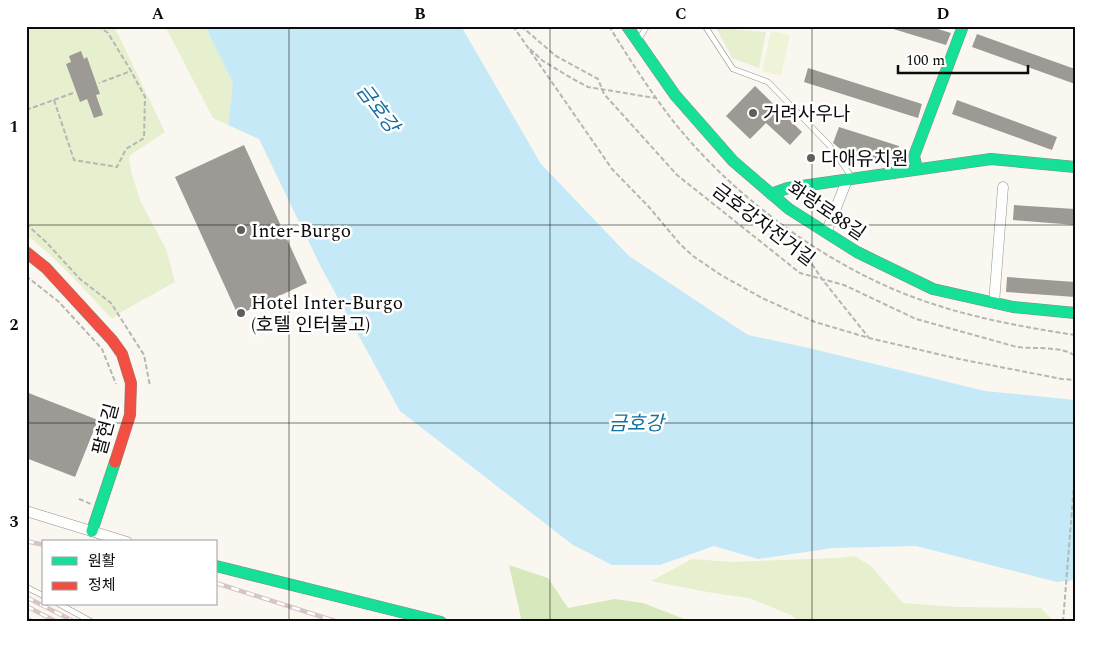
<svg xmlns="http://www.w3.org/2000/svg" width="1101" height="648" font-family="Spectral,'Noto Sans KR',serif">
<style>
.green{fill:#e6f0cf}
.forest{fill:#d7e8bc}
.pitch{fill:#eff4d9}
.water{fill:#c5e9f6}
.building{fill:#9d9a96}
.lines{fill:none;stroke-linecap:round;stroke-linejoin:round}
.lane-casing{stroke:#93928f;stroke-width:6}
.street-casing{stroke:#93928f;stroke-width:11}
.fast-casing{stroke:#8a8885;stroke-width:12}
.jam-casing{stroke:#8a8885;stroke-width:12}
.path{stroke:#b7b6b5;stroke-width:2;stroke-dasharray:5 2.5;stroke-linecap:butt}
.lane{stroke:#fefefd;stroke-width:5}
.street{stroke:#fefefd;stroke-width:10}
.fast{stroke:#16e098;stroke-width:11}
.jam{stroke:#f24e42;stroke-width:11}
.rail-casing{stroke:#d7c4c6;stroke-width:4.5}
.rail{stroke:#fff;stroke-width:2.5;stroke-dasharray:8;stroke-linecap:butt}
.grid{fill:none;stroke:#0c0c0c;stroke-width:1;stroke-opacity:0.55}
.poi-dot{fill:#5f5e5c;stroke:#fff;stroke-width:2}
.labels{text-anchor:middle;stroke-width:5;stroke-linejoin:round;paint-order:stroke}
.poi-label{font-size:19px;fill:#0c0c0c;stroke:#fff;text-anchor:start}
.street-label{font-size:19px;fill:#0c0c0c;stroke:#fff}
.water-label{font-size:20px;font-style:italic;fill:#126fa1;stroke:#fff}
.neatline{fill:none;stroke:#0c0c0c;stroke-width:2}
.grid-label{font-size:16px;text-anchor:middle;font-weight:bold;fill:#0c0c0c}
</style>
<rect width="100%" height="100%" fill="#faf7f0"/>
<path class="green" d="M26,26H114L165,132L129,156L131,172L141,202L166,249L175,282L121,312L112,319C85,290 58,259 26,235Z
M165,26H205L233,83L228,125L213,118Z
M716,28L766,32L759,68L732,58Z
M855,556L871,566L903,603L957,607L1041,608L1054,622H800L791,615L749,598L713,593L651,581L692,559L731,562L838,558Z"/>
<path class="forest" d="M509,565L548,578L568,608L615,599L643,603L692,622H520L521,618Z"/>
<path class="pitch" d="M771,31L790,35L781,76L762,71Z"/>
<path class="water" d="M205,26H461L541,164L629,256L748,335L809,348L985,391L1075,400V580L1057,582L916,546L833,548L758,559L714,546L660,565H612L573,545L400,411L321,267L259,139L228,125L233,83Z"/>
<path class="building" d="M890,26H928L951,33L946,45L890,28Z
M977,34L1075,69V84L972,47Z
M81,51L84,59L87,57L100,94L96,95L103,115L94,118L87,99L80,102L66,64L71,62L69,56Z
M808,68L922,104L918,118L804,82Z
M755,86L802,132L790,145L766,123L750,139L726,116Z
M957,100L1057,137L1052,150L952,114Z
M839,127L899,146L894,161L859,164L833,143Z
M244,145L307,283L238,315L175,177Z
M1014,205L1075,209V225L1013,220Z
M1007,277L1075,282V297L1006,292Z
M26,392L98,420L75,477L26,458Z"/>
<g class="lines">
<defs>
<path id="lane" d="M705,26L733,69L768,82L829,145L851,176
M639,39L647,26
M26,587L44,596
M59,604L92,622"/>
<path id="street" d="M826,233L847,180
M994,303L1003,187
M26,511L127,542"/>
<path id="fast" d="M627,26L675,95L733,161L789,209L857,252L933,289L1013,307L1075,313
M917,169L914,156L963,26
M771,194L788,188L991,159L1075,167
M92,531L115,462
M216,566L441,622"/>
<path id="jam" d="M26,252L46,268L112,340L122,354L131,383L130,415L115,462"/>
</defs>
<use href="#lane" class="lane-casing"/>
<use href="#street" class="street-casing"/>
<use href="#fast" class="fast-casing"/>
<use href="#jam" class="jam-casing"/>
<path class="path" d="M98,26L108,33L131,71L99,83
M513,26L612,169L649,207L680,244L693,256L721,275L762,298L815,322L869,338L959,359L1062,379L1075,380
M521,26L556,56L598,79L604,94L677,175L800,273L844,285L916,319L1017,347C1033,349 1064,346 1075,356
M609,26C628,57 648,88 670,117C731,196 830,269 924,301C973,318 1023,327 1075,335
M530,49L543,61L573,79L588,87L655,98
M54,100L74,160L117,167L126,149L144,138L145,97L131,71
M26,110L73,93
M26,224L46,242L80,279L111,303L144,355L150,386
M791,233L822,279L869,338
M26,276L59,302L102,349L116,384
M79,499L91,504
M1063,622L1075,472"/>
<use href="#lane" class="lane"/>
<use href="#street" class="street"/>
<use href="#fast" class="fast"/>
<use href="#jam" class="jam"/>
<defs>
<path id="rail" d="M26,541L44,545
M216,583L338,622
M26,597L75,622
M26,606L57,622
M26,618L33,622"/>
</defs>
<use href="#rail" class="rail-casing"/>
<use href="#rail" class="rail"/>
</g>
<path class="grid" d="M289,26V622M550,26V622M812,26V622M26,225H1075M26,423H1075"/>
<g class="poi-dot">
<circle cx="753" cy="113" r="5"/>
<circle cx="811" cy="158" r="5"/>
<circle cx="241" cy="230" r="5"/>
<circle cx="241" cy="313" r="5"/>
</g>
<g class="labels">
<g class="poi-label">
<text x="763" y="120">거려사우나</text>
<text x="821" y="165">다애유치원</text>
<text x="251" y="237">Inter-Burgo</text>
<text x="251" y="309">Hotel Inter-Burgo<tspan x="251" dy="22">(호텔 인터불고)</tspan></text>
</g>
<g class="street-label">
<text transform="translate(827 210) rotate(34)" y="7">화랑로88길</text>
<text transform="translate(764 224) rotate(37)" y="7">금호강자전거길</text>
<text transform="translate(105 429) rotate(-75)" y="7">팔현길</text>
</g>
<g class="water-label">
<text transform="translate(378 108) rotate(53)" y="7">금호강</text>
<text x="636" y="430">금호강</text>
</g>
</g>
<rect width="1101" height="648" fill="none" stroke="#ffffff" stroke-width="55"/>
<rect x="42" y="540" width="175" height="65" fill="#ffffff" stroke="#9e9e9e"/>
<rect x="52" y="557" width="25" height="8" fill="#16e098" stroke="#9e9e9e"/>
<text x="88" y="566" font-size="15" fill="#0c0c0c">원활</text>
<rect x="52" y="582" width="25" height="8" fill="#f24e42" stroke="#9e9e9e"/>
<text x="88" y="590" font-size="15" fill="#0c0c0c">정체</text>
<path d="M898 65v8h130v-8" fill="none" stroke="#0c0c0c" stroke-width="2.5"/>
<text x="906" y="65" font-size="15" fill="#0c0c0c" stroke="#ffffff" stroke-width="4" paint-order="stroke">100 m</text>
<rect x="28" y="28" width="1046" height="592" class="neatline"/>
<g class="grid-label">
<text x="158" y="19">A</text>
<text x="420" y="19">B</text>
<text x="681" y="19">C</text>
<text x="943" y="19">D</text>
<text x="14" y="132">1</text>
<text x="14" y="330">2</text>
<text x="14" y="527">3</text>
</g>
</svg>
